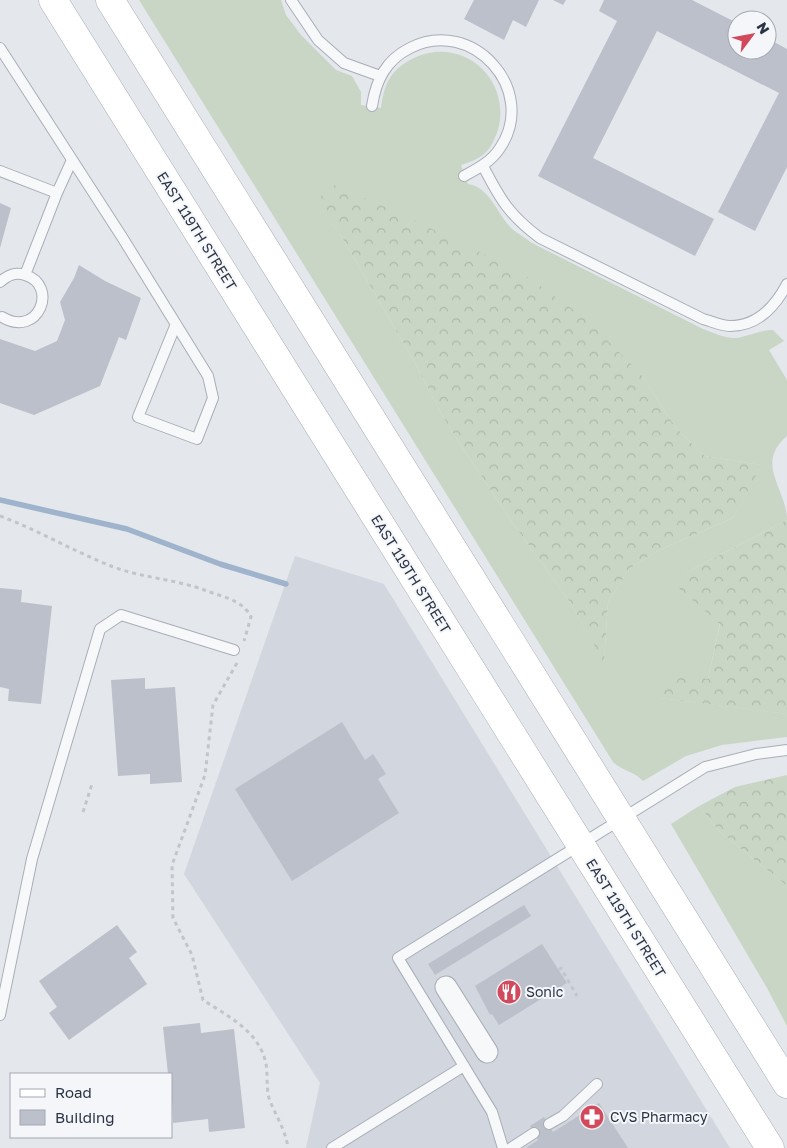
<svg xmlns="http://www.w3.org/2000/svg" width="787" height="1148" font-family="'Golos Text',sans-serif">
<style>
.built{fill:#d2d6de}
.grass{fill:#c9d6c5;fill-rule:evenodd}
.forest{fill:url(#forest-crowns)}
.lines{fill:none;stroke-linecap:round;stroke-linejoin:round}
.stream{stroke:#9fb4cc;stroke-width:5.5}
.building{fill:#bbc0ca}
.service-casing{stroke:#a9aeb7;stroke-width:12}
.minor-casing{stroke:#a9aeb7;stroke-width:23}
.secondary-casing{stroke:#a9aeb7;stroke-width:29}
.path{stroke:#c2c5cb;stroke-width:3;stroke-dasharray:4 4;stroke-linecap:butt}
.service{stroke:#f7f8fa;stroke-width:10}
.minor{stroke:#f7f8fa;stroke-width:21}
.secondary{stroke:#fff;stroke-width:28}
.labels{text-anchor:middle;stroke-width:4;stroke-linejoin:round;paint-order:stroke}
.street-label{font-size:14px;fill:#2b3445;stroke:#f4f6f9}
.poi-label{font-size:14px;fill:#2b3445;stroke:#f4f6f9;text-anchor:start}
</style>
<defs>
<pattern id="forest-crowns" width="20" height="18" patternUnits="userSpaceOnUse" patternTransform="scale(1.25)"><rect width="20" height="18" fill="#c9d6c5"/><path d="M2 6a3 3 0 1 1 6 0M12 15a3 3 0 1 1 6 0" fill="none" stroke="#adb8ab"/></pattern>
</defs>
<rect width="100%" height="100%" fill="#e4e7ec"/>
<path class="built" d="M295,556L384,584L730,1148H306L320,1083L184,874Z"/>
<path class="grass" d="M139,0H281L286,15L301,35L336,70L352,76L361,92V105L381,108C384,85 390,70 412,59C461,34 512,78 498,130C495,138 491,148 485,153C477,160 470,162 461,165L468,184C490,187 497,214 512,229C518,234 526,238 532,243L703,329C712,332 724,338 734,338C747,337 759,330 773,330L784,341L769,350L787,380V436C754,464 787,489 787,520L693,569L674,583L720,623L708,679L660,698L787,714V737L722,745L686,756L643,781C634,771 622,771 613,762ZM316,201L641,374L676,428L705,456L761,465L733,518L657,551L629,569L608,602L604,662L570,602L509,518L444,419L415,363L340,234Z
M699,806L719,831L787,886V1026L767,988L671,824Z"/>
<path class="forest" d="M335,185L401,214L519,271L585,318L641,374L676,428L705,456L762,465L733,518L657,551L629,569L608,602L604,663L570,602L509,518L444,419L415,363L340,234L315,201Z
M787,520V714L659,698L675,676L708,679L720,624L673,583L693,569Z
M787,775V886L719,831L699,806L735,787Z"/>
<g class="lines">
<path class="stream" d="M0,500L127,529L220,564L286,584"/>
</g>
<path class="building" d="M474,0H539L526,27L513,20L504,40L464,19Z
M553,0H566L563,5Z
M604,0H692L737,23V50H767V38L787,49V167L755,231L718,212L779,93L657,31L593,158L714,219L695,256L538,176L617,21L599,11Z
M0,203L11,208L0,248Z
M79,265L105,281L141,298L126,340L119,337L100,386L34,415L0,403V339L35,351L57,341L65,320L60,302L74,278Z
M0,588L22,590L21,602L52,606L41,704L8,701L9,689L0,687Z
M145,678V689L175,687L182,782L150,784V774L118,776L111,680Z
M342,722L365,760L373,754L386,774L378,779L399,813L292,881L235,789Z
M524,905L531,916L435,975L428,964Z
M117,925L137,952L129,958L147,984L69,1040L49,1013L57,1007L39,981Z
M542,944L567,983L499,1025L492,1014L490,1015L475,986Z
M200,1023L201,1033L234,1029L245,1128L209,1132L208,1119L173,1123L171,1074H168L163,1027Z
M599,1103L628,1148H526L538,1140L530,1126L544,1117L553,1132Z"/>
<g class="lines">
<defs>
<path id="service" d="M291,0L318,40L344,63L380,76
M0,48L122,237L208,376L213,398L197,439L138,417L176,324
M372,106C376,80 386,60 410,48C472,16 539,90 500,148C491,162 477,169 464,176
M483,166C500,199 509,215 540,238L703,319C711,321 721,326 730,326C758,326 775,307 787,284
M0,171L57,193L72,160
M25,275L57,193
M0,282C8,275 15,272 25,275C59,285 39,339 2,317
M0,1015L32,859L100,629L121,615L234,650
M549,1124L563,1116L597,1084
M332,1148L464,1066
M503,1148L492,1112L398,958L705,767L756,754L787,750
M511,1148L534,1133"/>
<path id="minor" d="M446,987L487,1052"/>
<path id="secondary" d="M53,0L770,1148
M110,0L787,1084"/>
</defs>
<use href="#service" class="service-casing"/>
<use href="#minor" class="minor-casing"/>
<use href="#secondary" class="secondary-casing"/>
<path class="path" d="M0,516C38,530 73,551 111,566C141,578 176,579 207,591C223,597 243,600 251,617L244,641
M237,663L213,705L205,775L172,865L173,918L192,955L203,1000C228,1016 260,1032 266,1064C268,1075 266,1087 269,1098C275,1115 286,1130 288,1148
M83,812L92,784
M559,970L561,968L577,996"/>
<use href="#service" class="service"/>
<use href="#minor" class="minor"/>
<use href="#secondary" class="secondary"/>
</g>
<defs>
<symbol id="restaurant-disc" viewBox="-11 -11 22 22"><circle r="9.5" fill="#d1495b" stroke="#f4f6f9"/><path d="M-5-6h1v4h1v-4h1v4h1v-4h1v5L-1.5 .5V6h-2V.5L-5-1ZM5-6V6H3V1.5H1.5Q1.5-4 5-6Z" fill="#fff"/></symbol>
<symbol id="pharmacy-disc" viewBox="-11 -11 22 22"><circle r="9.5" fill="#d1495b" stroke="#f4f6f9"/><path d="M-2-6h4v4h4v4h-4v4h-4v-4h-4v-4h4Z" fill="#fff"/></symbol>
</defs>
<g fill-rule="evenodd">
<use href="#restaurant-disc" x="495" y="978" width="28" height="28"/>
<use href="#pharmacy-disc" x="578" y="1103" width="28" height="28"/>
</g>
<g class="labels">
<g class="street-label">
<text transform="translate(197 231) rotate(58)" y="5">EAST 119TH STREET</text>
<text transform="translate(411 574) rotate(58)" y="5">EAST 119TH STREET</text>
<text transform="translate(626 918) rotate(58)" y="5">EAST 119TH STREET</text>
</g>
<g class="poi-label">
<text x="526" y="997">Sonic</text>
<text x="610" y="1122">CVS Pharmacy</text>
</g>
</g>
<rect x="10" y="1073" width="162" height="65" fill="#f4f6f9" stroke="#a4a8b1"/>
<rect x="20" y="1089" width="25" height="8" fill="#ffffff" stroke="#a4a8b1"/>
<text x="55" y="1098" font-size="15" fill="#2b3445">Road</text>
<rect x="20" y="1110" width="25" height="15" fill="#bbc0ca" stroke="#a4a8b1"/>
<text x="55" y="1123" font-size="15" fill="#2b3445">Building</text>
<g transform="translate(752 35) rotate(58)"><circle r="24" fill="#f4f6f9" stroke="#a4a8b1"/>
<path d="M0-4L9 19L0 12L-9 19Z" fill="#d1495b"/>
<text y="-8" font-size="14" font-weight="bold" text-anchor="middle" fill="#2b3445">N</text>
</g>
</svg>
